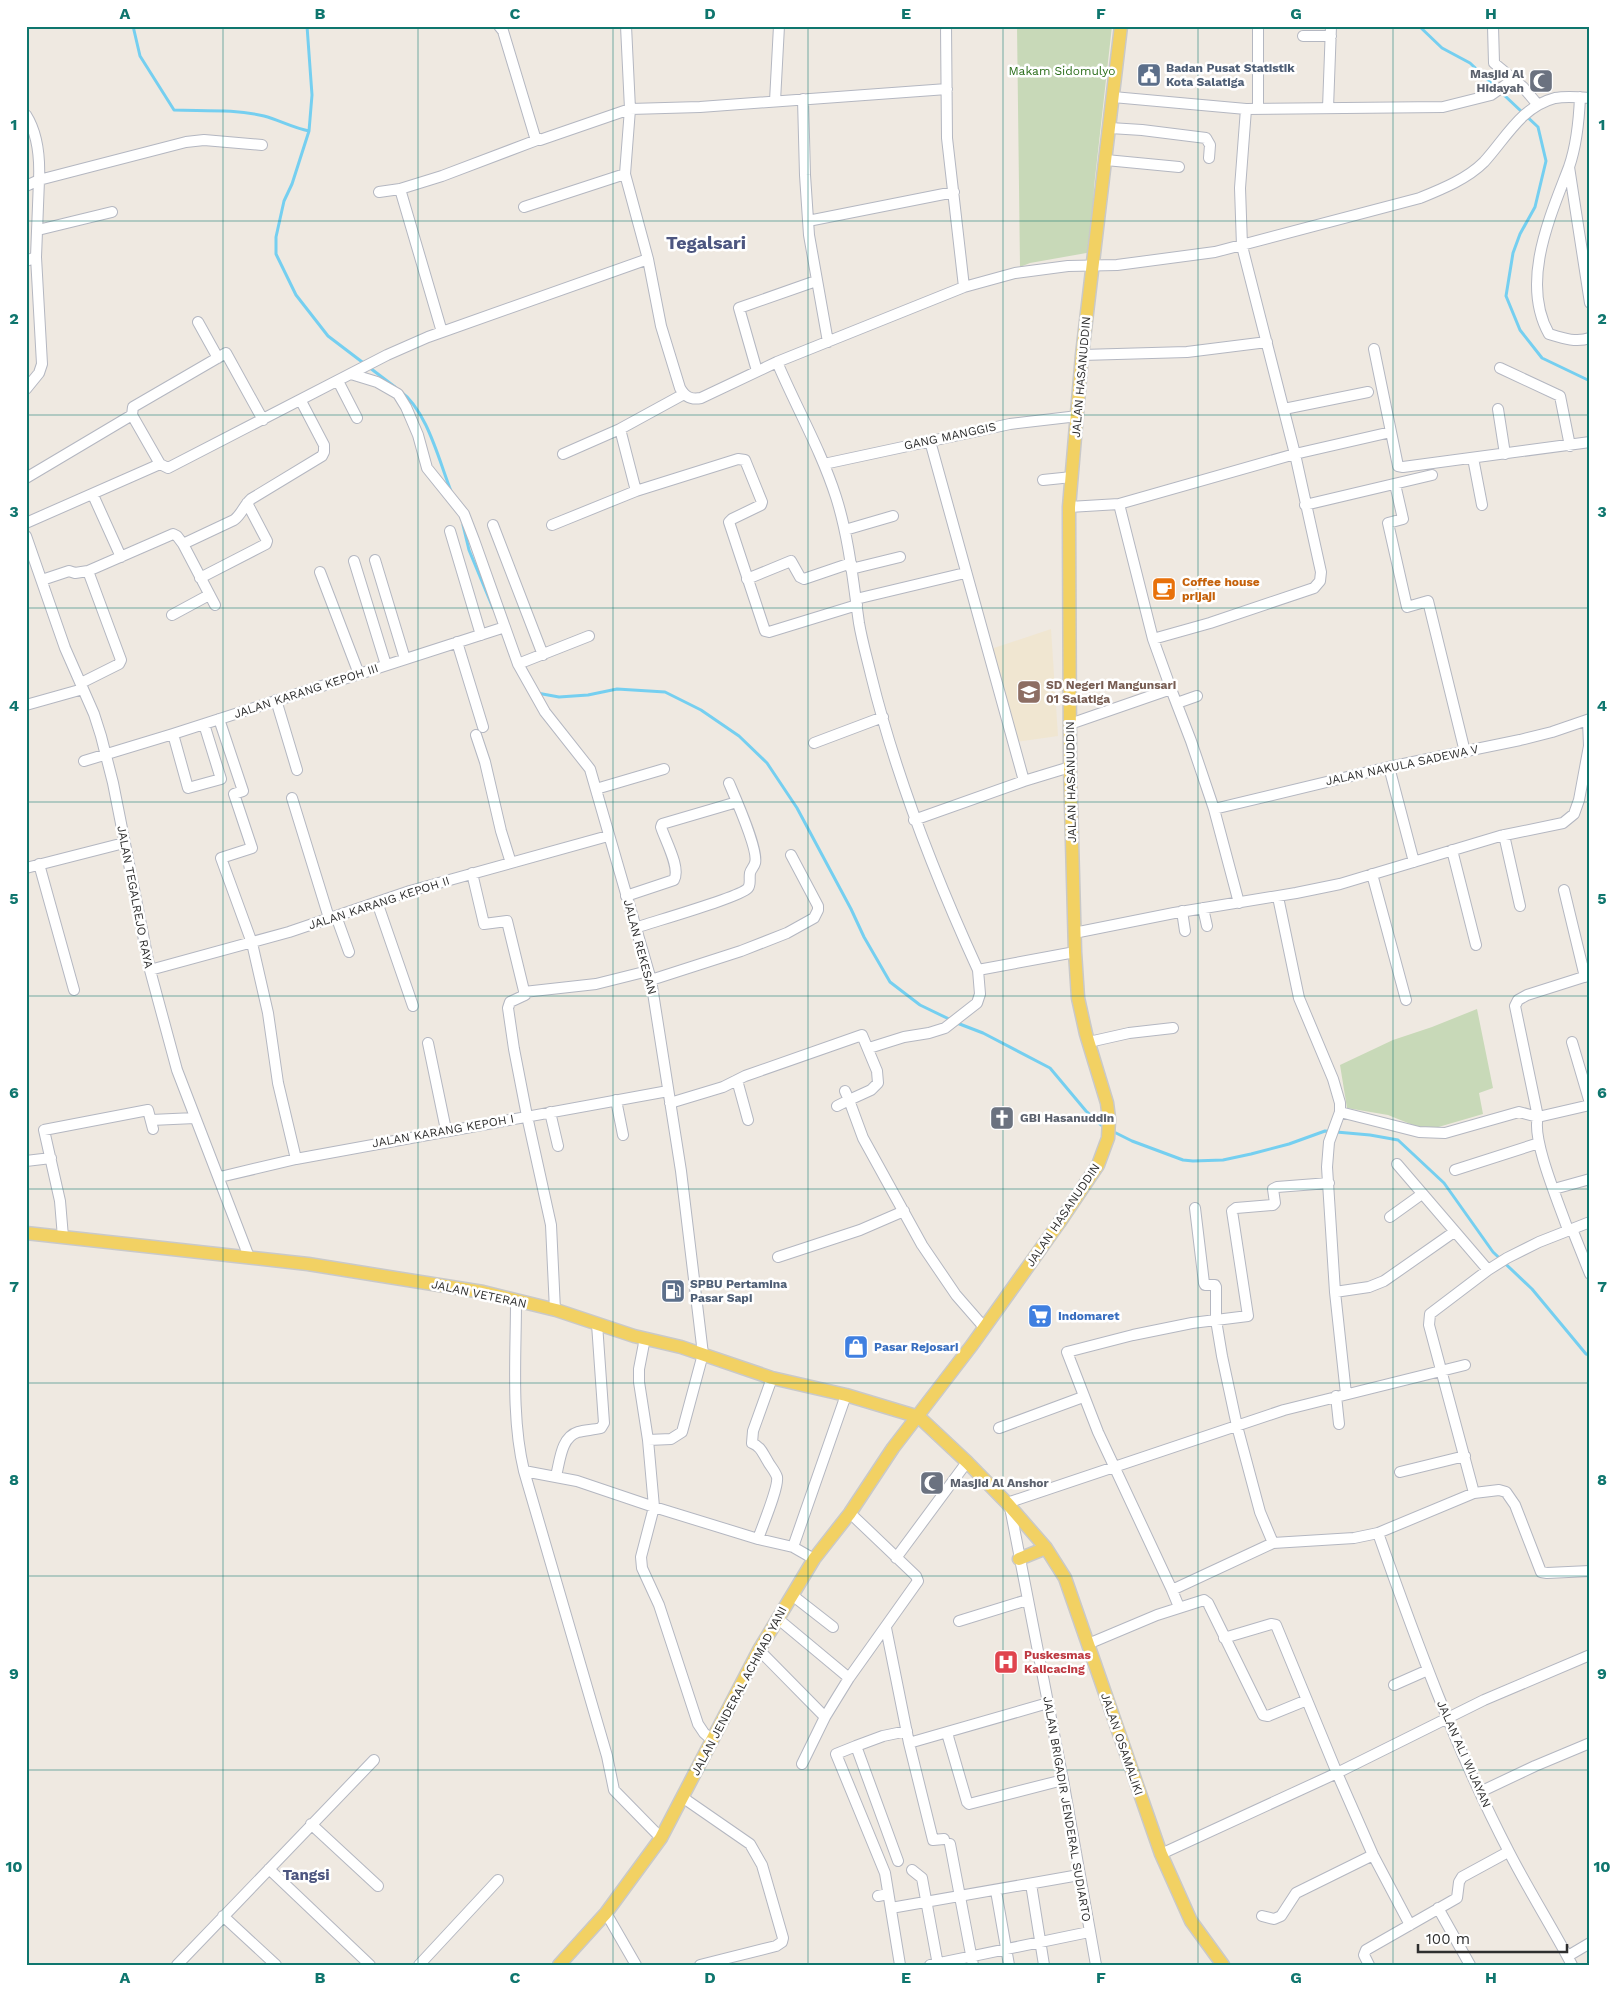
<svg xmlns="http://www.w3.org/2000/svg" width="1616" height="1991" font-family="'Work Sans',sans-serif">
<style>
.education{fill:#f0e6d1}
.cemetery{fill:#c8d9b8}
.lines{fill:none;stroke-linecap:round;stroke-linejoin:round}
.stream{stroke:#75cff0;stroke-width:3}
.minor-casing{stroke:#b4b7c1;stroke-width:12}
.major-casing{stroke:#c9c9c9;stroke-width:15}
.minor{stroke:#fff;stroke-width:10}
.major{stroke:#f2d163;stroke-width:12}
.grid{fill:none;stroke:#0f766e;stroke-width:1;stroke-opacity:0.55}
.labels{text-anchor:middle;stroke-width:5;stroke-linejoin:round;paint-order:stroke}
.service-label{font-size:12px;font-weight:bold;fill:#4e5e75;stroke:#fff;text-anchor:start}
.park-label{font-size:12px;fill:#2c6e1b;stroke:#fff}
.worship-label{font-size:12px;font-weight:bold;fill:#5b616d;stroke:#fff;text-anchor:start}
.street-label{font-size:12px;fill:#2e2e2e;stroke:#fff}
.food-label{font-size:12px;font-weight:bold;fill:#c56008;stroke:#fff;text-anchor:start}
.education-label{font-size:12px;font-weight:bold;fill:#785e54;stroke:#fff;text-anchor:start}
.shop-label{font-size:12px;font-weight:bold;fill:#366cbe;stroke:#fff;text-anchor:start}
.health-label{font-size:12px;font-weight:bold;fill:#be3a42;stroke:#fff;text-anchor:start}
.quarter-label{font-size:15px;font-weight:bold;fill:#4d5680;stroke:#fff}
.district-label{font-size:18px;font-weight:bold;fill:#4d5680;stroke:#fff}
.neatline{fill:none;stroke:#0f766e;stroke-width:2}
.grid-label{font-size:16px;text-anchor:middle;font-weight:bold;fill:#0f766e}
</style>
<rect width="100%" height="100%" fill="#efe9e1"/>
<path class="education" d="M1051,629L1058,736L1016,742L991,649Z"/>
<path class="cemetery" d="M1017,26H1112L1094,187L1092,252L1030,263L1020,267Z
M1477,1009L1493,1088L1479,1093L1483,1114L1435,1128L1423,1129L1388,1115L1347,1108L1340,1065L1393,1040L1432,1027Z"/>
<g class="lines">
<path class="stream" d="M133,26L140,56L174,110C204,111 235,109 264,116C279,120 293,128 309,131
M307,26L312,95L309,131L292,184L284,201L276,237V254L296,295L328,336L395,387
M1419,26L1442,48L1470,63L1538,127L1546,161L1535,207L1520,234L1513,253L1506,296L1520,330L1542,358L1590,381
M400,391C427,410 439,461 451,491
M463,525L469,550L493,608
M537,693L559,697L588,695L617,689L665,692L701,710L739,736L767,763L797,808L851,909L864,937L890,982L920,1005L951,1020
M957,1023L983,1033L1050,1068L1086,1111L1101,1125L1106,1128
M1112,1131L1132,1141L1183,1160L1193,1161L1223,1160L1251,1154L1289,1144L1325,1131L1370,1135L1398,1140L1444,1183L1493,1252L1532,1289L1586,1354L1590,1355"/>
<defs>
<path id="minor" d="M499,26L503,31L535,137L540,140L630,109L700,107L947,89
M626,26L630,109L625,174L648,259L661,326L680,388C685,397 691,400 701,398L777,362L964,287L1015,273L1068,266L1117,265L1215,252L1420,198C1442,189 1467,179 1484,162C1506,138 1521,107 1555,98C1565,96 1579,97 1590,98
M946,26L947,138L964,287
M1493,26L1494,63L1523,87L1538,105
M1303,36H1331
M1580,97C1579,121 1577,144 1569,167L1590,303
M803,99L805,175L809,235L828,342
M775,101L779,26
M1328,108L1331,26
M1246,109L1443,107L1491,95L1514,79
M1258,109V26
M26,115C38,134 40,158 39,180L26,186
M1110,128L1142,130L1206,138L1210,145L1209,158
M1106,160L1179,167
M1569,167C1550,217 1520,282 1549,334C1562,338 1576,343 1590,338
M400,189L442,332
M379,192L400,189L442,176L537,140
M524,207L625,174
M808,221L954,192
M38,230L112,212
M26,261L36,257
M198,322L218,358
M1374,349L1398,466L1403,467L1590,442
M1082,355L1187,352L1267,342
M777,362C796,407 821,450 836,497C849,538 853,581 859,623C862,641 867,658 871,675C896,777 934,874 978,970L980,994L977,1003L945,1028L929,1033L904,1037L869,1048
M1500,368L1560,396L1570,446
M757,371L739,308L816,281
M351,374L377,382L398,394L406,407L418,435L427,468L464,514L474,540L518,664L545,712L590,769L651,980L681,1171L703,1354L682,1432L671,1439L648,1440
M338,381L357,418
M26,389L39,373L42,364L36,257L39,180L186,142L204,140L262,145
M1284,409L1368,392
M1498,409L1505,454
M132,415L133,407L226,353L263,420
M930,441L1024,781
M563,454L620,429
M1473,458L1482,505
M824,464L1010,424L1078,416
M26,478L132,415L160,464L168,468L387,355L428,337L648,259
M1043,480L1072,477
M1395,484L1403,519L1388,523L1407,607L1428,601L1465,752
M636,491L738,459L745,460L762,502L761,505L732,519L729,522L765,631L769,632L857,605
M93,495L121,557
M1305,505L1432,475
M1069,507L1119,504
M26,523L160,464
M493,525L543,655
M552,525L636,491L620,429L684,394
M845,530L893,516
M450,531L481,635
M26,536L65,648L94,714L101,736L113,783L150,970L177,1070L249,1257
M183,544L234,520C242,514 244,505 251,499L322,456L324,452V445L301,401
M375,560L405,659
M354,561L386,665
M851,569L900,557
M320,572L359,674
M200,578L266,544L267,541L247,503
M747,579L791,561L800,577L804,579L851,563
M42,580L69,571L75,573L88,571L173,534L177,536L183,544L215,605
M856,599L965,573
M172,615L209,595
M1153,639L1210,623L1314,588L1320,581L1321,572L1295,454L1391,432
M457,642L483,727
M518,664L589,636
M81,683L119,664L121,660L88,571
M1171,689L1191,741L1214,809L1239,903
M276,700L297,770
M1177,703L1197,696
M26,705L83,689
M219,719L243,791L234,794L252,848L221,858L252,943L268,1013L278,1083L296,1159
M1070,724L1171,689L1153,639L1119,504L1295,454L1242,246L1240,188L1246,109L1113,97
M173,734L188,788L221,779L204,724
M476,735L485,762L501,831L511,863
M814,743L883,717
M84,761L173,734L505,627
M1389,767L1414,862
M596,789L664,769
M292,798L329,918
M1214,809L1389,767L1520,740L1552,732L1590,719
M914,820L1024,781L1070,767
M1504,835L1520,906
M1452,850L1476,945
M39,864L74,990
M26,868L124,843
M472,873L484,924L507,921L525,995L510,1002L508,1008L514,1049L527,1116L551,1225L555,1310
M1372,874L1406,1000
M1564,890L1585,977
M626,896L674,880C681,868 665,840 661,827L662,824L737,802
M1278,897L1299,998L1333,1079L1340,1103V1112L1329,1142L1327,1167L1335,1292L1346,1394
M377,902L413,1006
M1203,908L1207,926
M1182,911L1185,931
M336,916L349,952
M635,928C652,922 741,897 748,888C751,884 749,879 750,873C751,869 754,867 755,863C759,851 735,797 729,783
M1074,933L1174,913L1296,893L1340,884L1500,836L1563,823L1574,814L1579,800L1589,746L1588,720
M150,970L289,932L410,891L608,836
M978,970L1075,952
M651,980L741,951L787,933L814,918L818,910V906L791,855
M524,992L596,984L648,971
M1089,1042L1129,1033L1173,1028
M1572,1042L1590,1103
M428,1043L446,1130
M737,1080L748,1120
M616,1100L623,1135
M670,1103L723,1087L745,1076L862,1035L877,1071L878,1083L871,1090L849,1100L863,1138L922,1245L956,1295L983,1326
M837,1106L849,1100L845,1091
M550,1112L558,1146
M1340,1112L1419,1132L1445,1133L1519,1112L1538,1117L1590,1105
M151,1120L195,1118
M26,1161L51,1158
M1397,1164L1488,1270
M1455,1170L1539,1143
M220,1177L296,1159L668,1091
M1554,1189L1590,1179
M1195,1208L1204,1283L1205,1285H1215L1216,1287V1320L1222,1356L1237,1426L1260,1512L1273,1543
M1390,1217L1422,1194
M1572,1229L1590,1274
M1568,1230C1560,1206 1531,1139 1538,1117L1515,1006L1518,1000L1527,995L1590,975
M63,1237L60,1201L44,1130L148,1110L153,1129
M778,1257L860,1230L904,1211
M1335,1292L1369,1287L1384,1281L1454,1232
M516,1301C516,1356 511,1417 524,1471L607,1756L614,1790L661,1838
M645,1338L639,1369V1382L648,1440L654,1507L641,1557L642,1568L659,1605L698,1724L704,1733L712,1740
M1336,1396L1339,1424
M999,1428L1083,1397
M524,1471L577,1481L654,1507L758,1539L793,1547L814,1559
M1400,1472L1465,1456
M556,1476C560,1461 561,1437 578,1432C585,1430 593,1430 601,1428L604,1423L597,1324
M1474,1493L1429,1325L1430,1314L1488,1270L1507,1258L1539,1242L1590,1222
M1007,1503L1284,1410L1465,1365
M1010,1507L1063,1780L1096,1965
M1378,1533C1416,1641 1456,1750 1509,1852C1529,1891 1552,1927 1572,1965
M758,1539C762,1527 779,1487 777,1477C775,1471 770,1466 767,1460C762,1452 761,1447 752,1443L753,1431L772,1378
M793,1547L846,1395
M896,1558L967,1462
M1172,1590L1098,1432L1067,1352L1133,1335L1192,1323L1248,1316L1232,1211L1236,1208L1273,1205L1275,1203L1273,1189L1277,1187L1329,1183
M792,1595L833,1627
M1179,1607L1172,1590L1273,1543L1354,1538L1378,1533L1474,1493L1499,1490L1506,1492L1515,1505L1541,1572L1547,1573L1590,1571
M777,1618L849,1678
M959,1621L1027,1600
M886,1628L909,1743L933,1840L944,1839
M1224,1638L1271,1624L1276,1625L1337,1773L1373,1855L1410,1925
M1088,1644L1157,1615L1204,1600L1208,1603L1263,1715L1268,1716L1307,1700
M759,1650L825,1717L802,1764
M1394,1685L1428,1670
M825,1717L849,1678L918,1581L916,1576L850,1513
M947,1733L967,1802L969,1804L1063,1780
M909,1743L1048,1703
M856,1746L836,1754L885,1873L900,1965
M1480,1792L1535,1766L1590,1743
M682,1797L750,1844L762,1865L783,1938L782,1942L776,1946L700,1965
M311,1824L378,1886
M950,1844L973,1965
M1161,1854L1337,1773L1484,1700L1590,1655
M898,1861L856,1746L883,1736L907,1731
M269,1869L370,1965
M912,1870L922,1878L938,1965
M1031,1884L1044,1965
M996,1891L1009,1965
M878,1896L888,1894
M891,1908L1079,1875
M1438,1908L1470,1965
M606,1913L636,1965
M223,1916L276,1965
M1262,1916L1274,1919L1281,1916L1296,1893L1373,1855
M1568,1956L1590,1943
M177,1965L374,1760
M419,1965L498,1880
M930,1965L1089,1932
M1369,1965L1364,1955L1366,1950L1457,1898L1459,1882L1462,1877L1508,1852"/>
<path id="major" d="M26,1233L308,1264L483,1292L556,1310L634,1336L681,1347L772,1378L846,1395L919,1417L967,1462L1007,1503L1046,1548L1065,1578L1161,1854L1191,1921L1223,1965
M1019,1559L1046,1548
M559,1965L606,1913L661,1838L759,1650L814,1559L850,1513L893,1448L972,1345L1059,1223L1098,1165L1108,1138L1109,1119L1107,1103L1086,1034L1078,998L1075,952L1070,767L1069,507L1082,355L1121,26"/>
</defs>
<use href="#minor" class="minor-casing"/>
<use href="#major" class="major-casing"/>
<use href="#minor" class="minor"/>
<use href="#major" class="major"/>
</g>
<path class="grid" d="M223,26V1965M418,26V1965M613,26V1965M808,26V1965M1003,26V1965M1198,26V1965M1393,26V1965M26,221H1590M26,415H1590M26,608H1590M26,802H1590M26,996H1590M26,1189H1590M26,1383H1590M26,1576H1590M26,1770H1590"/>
<defs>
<symbol id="civic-square" viewBox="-11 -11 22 22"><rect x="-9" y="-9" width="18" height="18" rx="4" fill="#5c6f8a" stroke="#fff"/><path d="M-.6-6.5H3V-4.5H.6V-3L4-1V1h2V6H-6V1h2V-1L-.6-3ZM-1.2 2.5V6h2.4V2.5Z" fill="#fff"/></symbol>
<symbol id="mosque-square" viewBox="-11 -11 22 22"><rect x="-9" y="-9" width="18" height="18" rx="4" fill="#6b7280" stroke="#fff"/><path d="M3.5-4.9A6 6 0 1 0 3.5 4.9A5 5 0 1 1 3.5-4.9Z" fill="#fff"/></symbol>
<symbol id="cafe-square" viewBox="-11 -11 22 22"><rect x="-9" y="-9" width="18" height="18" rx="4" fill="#e8710a" stroke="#fff"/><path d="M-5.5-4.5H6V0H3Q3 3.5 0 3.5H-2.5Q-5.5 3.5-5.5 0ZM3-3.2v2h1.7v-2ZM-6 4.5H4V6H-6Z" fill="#fff"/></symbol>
<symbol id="school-square" viewBox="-11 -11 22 22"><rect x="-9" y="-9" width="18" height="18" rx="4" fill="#8d6e63" stroke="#fff"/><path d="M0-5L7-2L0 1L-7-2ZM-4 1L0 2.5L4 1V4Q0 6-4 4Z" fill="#fff"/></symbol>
<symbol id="church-square" viewBox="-11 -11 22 22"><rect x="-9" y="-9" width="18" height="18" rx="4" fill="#6b7280" stroke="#fff"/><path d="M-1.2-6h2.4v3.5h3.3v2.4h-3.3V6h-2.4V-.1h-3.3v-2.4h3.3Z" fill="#fff"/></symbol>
<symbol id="fuel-square" viewBox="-11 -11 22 22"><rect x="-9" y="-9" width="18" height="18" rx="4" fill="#5c6f8a" stroke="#fff"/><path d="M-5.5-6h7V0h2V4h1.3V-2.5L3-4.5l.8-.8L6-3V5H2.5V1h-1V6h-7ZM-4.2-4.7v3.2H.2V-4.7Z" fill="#fff"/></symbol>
<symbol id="supermarket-square" viewBox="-11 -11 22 22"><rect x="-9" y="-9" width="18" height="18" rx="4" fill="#3f7fe0" stroke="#fff"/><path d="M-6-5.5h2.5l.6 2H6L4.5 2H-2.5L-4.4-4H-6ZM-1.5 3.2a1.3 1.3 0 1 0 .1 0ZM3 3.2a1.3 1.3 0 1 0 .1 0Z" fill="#fff"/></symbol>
<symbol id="shop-square" viewBox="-11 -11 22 22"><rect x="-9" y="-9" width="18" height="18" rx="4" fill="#3f7fe0" stroke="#fff"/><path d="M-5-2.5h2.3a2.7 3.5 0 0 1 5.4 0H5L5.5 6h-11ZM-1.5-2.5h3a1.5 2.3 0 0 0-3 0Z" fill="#fff"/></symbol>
<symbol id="hospital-square" viewBox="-11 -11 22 22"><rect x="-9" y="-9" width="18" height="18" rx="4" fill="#e0444e" stroke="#fff"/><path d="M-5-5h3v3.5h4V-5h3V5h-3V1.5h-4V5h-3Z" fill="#fff"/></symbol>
</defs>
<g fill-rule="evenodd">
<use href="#civic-square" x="1135" y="61" width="28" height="28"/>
<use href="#mosque-square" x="1527" y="67" width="28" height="28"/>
<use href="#cafe-square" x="1150" y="575" width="28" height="28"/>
<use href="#school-square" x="1015" y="678" width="28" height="28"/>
<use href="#church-square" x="988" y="1104" width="28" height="28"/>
<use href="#fuel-square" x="659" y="1277" width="28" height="28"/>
<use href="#supermarket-square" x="1026" y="1302" width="28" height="28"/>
<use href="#shop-square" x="842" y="1333" width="28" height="28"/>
<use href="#mosque-square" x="918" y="1469" width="28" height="28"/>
<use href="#hospital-square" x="992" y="1648" width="28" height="28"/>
</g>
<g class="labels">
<g class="service-label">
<text x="1166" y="72">Badan Pusat Statistik<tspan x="1166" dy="14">Kota Salatiga</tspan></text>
<text x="690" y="1288">SPBU Pertamina<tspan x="690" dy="14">Pasar Sapi</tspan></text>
</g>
<g class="park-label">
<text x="1062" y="75">Makam Sidomulyo</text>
</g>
<g class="worship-label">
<text x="1524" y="78" text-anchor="end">Masjid Al<tspan x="1524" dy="14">Hidayah</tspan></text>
<text x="1020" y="1122">GBI Hasanuddin</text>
<text x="950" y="1487">Masjid Al Anshor</text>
</g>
<g class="street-label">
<text transform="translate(1081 377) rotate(-85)" y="4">JALAN HASANUDDIN</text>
<text transform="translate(950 436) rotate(-12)" y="4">GANG MANGGIS</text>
<text transform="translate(306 691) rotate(-18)" y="4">JALAN KARANG KEPOH III</text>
<text transform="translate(1402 765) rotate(-12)" y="4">JALAN NAKULA SADEWA V</text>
<text transform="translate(1071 782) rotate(-91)" y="4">JALAN HASANUDDIN</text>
<text transform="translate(135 897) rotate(79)" y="4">JALAN TEGALREJO RAYA</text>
<text transform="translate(379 903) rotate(-18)" y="4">JALAN KARANG KEPOH II</text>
<text transform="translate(640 947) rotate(75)" y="4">JALAN REKESAN</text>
<text transform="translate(443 1131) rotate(-10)" y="4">JALAN KARANG KEPOH I</text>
<text transform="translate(1063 1215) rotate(-56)" y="4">JALAN HASANUDDIN</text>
<text transform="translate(479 1294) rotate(12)" y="4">JALAN VETERAN</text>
<text transform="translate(739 1691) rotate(-62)" y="4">JALAN JENDERAL ACHMAD YANI</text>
<text transform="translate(1122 1744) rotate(71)" y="4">JALAN OSAMALIKI</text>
<text transform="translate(1464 1754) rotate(66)" y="4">JALAN ALI WIJAYAN</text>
<text transform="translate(1067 1809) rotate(80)" y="4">JALAN BRIGADIR JENDERAL SUDIARTO</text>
</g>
<g class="food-label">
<text x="1182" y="586">Coffee house<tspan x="1182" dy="14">prijaji</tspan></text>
</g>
<g class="education-label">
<text x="1046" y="689">SD Negeri Mangunsari<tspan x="1046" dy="14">01 Salatiga</tspan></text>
</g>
<g class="shop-label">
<text x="1058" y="1320">Indomaret</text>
<text x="874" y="1351">Pasar Rejosari</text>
</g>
<g class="health-label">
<text x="1024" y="1659">Puskesmas<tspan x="1024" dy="14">Kalicacing</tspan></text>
</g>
<g class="quarter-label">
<text x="306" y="1880">Tangsi</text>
</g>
<g class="district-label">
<text x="706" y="249">Tegalsari</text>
</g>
</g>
<rect width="1616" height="1991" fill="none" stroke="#ffffff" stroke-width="55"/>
<path d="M1418 1944v8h149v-8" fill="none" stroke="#2e2e2e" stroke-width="2.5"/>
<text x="1426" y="1944" font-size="15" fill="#2e2e2e" stroke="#ffffff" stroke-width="4" paint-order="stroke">100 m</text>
<rect x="28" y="28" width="1560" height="1936" class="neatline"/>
<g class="grid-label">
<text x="125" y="19">A</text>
<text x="320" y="19">B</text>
<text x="515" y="19">C</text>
<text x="710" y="19">D</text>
<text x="906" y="19">E</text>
<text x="1101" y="19">F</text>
<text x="1296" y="19">G</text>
<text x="1491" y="19">H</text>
<text x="14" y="130">1</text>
<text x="1602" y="130">1</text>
<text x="14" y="324">2</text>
<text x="1602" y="324">2</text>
<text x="14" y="517">3</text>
<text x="1602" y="517">3</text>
<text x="14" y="711">4</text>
<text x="1602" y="711">4</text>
<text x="14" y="904">5</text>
<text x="1602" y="904">5</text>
<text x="14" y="1098">6</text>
<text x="1602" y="1098">6</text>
<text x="14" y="1292">7</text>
<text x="1602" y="1292">7</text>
<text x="14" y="1485">8</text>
<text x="1602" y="1485">8</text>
<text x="14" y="1679">9</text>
<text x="1602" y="1679">9</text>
<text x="14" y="1872">10</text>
<text x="1602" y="1872">10</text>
<text x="125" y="1983">A</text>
<text x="320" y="1983">B</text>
<text x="515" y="1983">C</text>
<text x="710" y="1983">D</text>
<text x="906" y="1983">E</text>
<text x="1101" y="1983">F</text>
<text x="1296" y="1983">G</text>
<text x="1491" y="1983">H</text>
</g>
</svg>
